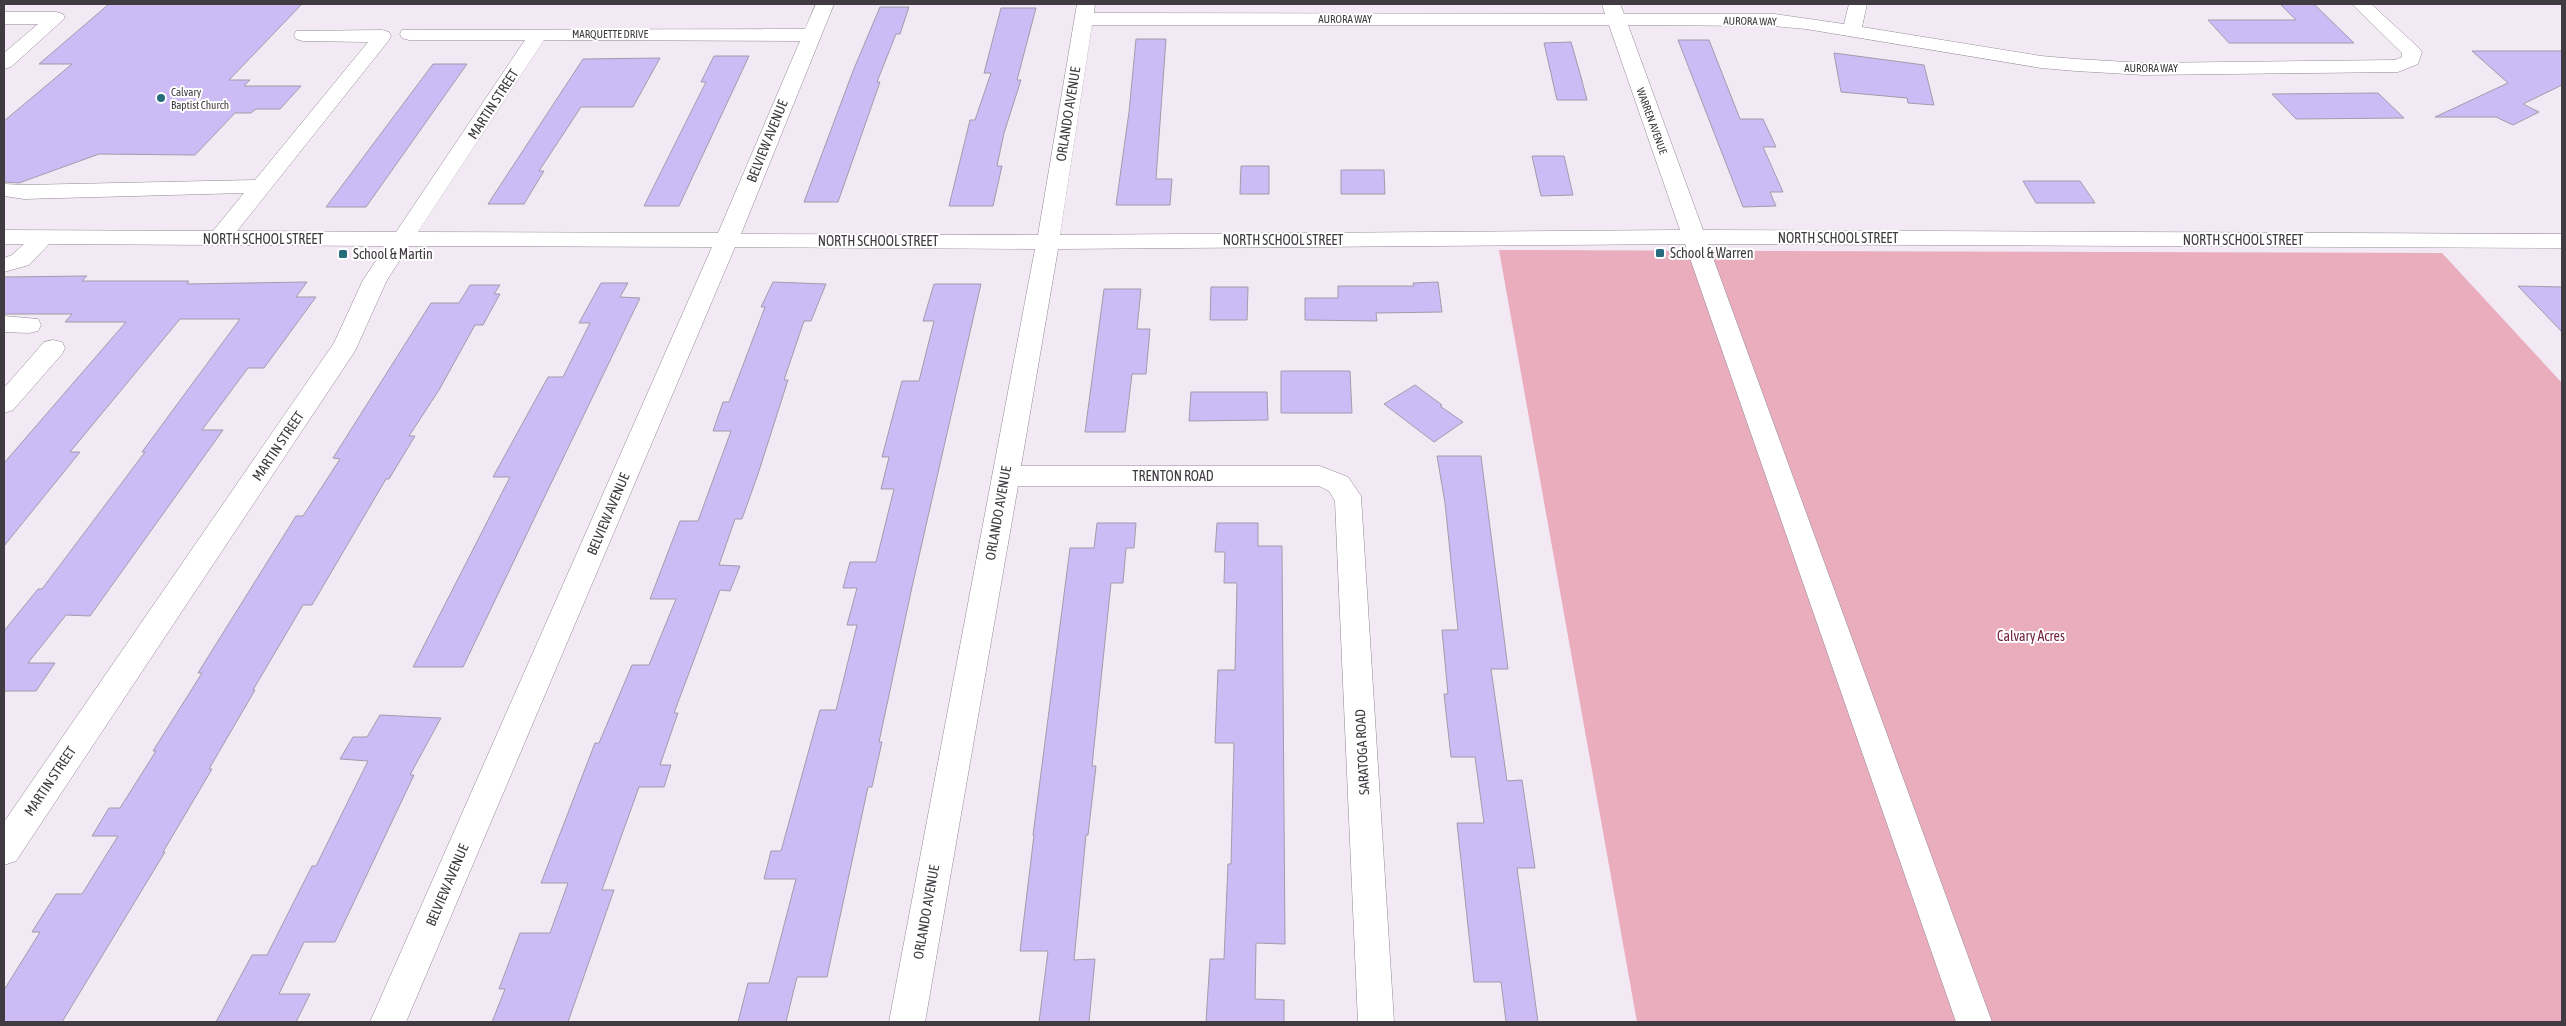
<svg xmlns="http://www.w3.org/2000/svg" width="2566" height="1026" font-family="'Asap Condensed',sans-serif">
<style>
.green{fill:#e9adbe}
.building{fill:#ccbbf5;stroke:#a19daa}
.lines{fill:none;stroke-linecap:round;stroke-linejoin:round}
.minor-casing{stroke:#938a95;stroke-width:1}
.minor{fill:#fff;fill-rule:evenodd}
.poi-dot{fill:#276c7c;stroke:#fff;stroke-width:2}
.labels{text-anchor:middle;stroke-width:4;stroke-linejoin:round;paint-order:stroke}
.far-street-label{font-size:11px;fill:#3f3b40;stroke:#fff}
.far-poi-label{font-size:11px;fill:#3f3b40;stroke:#fff;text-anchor:start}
.street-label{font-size:14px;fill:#3f3b40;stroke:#fff}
.poi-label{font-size:14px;fill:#3f3b40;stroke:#fff;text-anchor:start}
.park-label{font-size:14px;fill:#732543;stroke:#fff}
</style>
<rect width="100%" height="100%" fill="#f2e9f5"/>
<path class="green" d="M1499,250L2442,253L2562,383V1022H1637Z"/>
<path class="building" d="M109,4H302L229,80H250L244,86H301L280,109H256L251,113H235L195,155L99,154L19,183L4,182V121L72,64H39Z
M2280,4H2314L2354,43H2229L2208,20H2296Z
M880,7H909L900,34H896L877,82H880L838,202H804L853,71Z
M1001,8H1036L1017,80H1021L1004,133L997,166H1002L993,206H949L970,120H975L991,73H984Z
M1136,39H1166L1156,179H1172L1170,205H1116L1129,112Z
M1678,40H1709L1740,119H1763L1776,147H1763L1783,192H1770L1776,206L1743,207Z
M1571,42L1581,77L1587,100H1557L1544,43Z
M2472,51H2562V85L2523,104L2539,112L2513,125L2496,117H2435L2508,83Z
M1834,53L1924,65L1934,105L1908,103L1907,98L1841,92Z
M714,56H749L679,206H644L706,82H701Z
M660,58L633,107H581L539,171H544L524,204H488L583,59Z
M433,64H467L366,207H326Z
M2378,93L2404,118L2296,119L2272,94Z
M1532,156H1564L1573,195L1541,196Z
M1241,166H1269V194H1240Z
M1341,170H1384L1385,194H1341Z
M2023,181H2080L2095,203H2036Z
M87,276L82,281H189L187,284L307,282L296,297H316L264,368H248L202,430H223L90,616L66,615L28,663H55L36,691H6L4,693V631L38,589H42L145,452H142L240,319H180L70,452H80L4,546V463L126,322H65L72,314H4V277Z
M773,282L826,284L811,321H804L784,380H788L758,474L742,519H735L719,565L740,566L730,591L720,590L674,713H678L660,765H671L664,787H639L602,890H614L568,1022H492L505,989H499L520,933H550L568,883H541L595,743H599L632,665H649L676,599H650L680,521H698L731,431H713L723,402H729L765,307H761Z
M1438,282L1442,312L1376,313L1377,321L1305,320V298H1338V286H1414L1413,283Z
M601,283H628L620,297L640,298L463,667H413L510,477H493L548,377H563L590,323H579Z
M934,284H981L912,587L879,742H882L872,787H868L827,977H797L786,1022H738L748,983H769L796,879H764L771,851H781L820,710H836L857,625H847L857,588H843L850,562H876L894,489H881L889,457H882L902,381H919L934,321H923Z
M470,285H500L494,294H500L483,325H475L439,390L409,436H415L389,479H386L312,605H303L253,690H255L209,769H212L163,852H165L62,1022H4V990L40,932H32L56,894H82L118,836H92L109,808H120L156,751H153L202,673H198L296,516H303L340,459L333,458L431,303H459Z
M2518,286L2562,287V332Z
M1211,287H1248L1247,320H1210Z
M1104,289H1141L1137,329H1150L1146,374H1132L1125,432H1085Z
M1281,371H1350L1352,413H1281Z
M1415,385L1442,405L1440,406L1463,422L1434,442L1384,404Z
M1191,392H1267L1268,420L1189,421Z
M1437,456H1481L1508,669H1491L1507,781L1522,780L1535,868H1517L1538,1022H1506L1501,982H1474L1457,823H1484L1475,757H1451L1444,694H1448L1442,630H1458L1445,503Z
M1097,523H1136L1134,548H1126L1123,583H1111L1092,766H1096L1088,835H1086L1074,960L1095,959L1089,1022H1039L1048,951H1020L1034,835H1033L1070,548H1094Z
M1217,523H1258V546H1282L1285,944L1256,943L1255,999L1284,1000V1022H1206L1210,959H1224L1228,864H1231L1234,743H1215L1218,670H1235L1237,583H1224L1225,552H1215Z
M380,715L441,718L410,775H414L335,942H304L279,994H310L296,1022H216L252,955H267L312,866H316L368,761L340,759L353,737H367Z"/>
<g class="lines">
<defs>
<path id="minor" d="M816,4H834L741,234L1038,235L1077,4H1095L1094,13L1605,14L1602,4H1620L1624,14H1774L1844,24L1849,4H1867L1862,27L2041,56L2076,59L2144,63L2395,60L2402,57V53L2352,4H2371L2419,48L2422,52L2418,64L2398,72L2144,75L2076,71L2041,68L1806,29L1774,26L1628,25L1703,230L2562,234V248L1708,244L1992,1022H1956L1685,244L1058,249L1021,466H1320L1348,477L1361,496L1394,1022H1358L1335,501L1329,491L1319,486H1018L925,1022H889L1035,249L735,247L406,1022H370L712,247L409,246L387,280L355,351L16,861L4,865V822L334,343L363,280L386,246L49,244L29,265L4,272V258L12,255L24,244H4V230L213,231L244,193L24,199L4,196V184L24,185L255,180L368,42L303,41L296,39L294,35L296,31L382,30L389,32L391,36L389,40L237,231L396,232L525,40H409L402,38L400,34L402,30L805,29ZM1092,25H1609L1680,230L1060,235ZM544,40L800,41L718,233L418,232Z
M4,12H56L63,14L65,18L11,67L4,69V53L38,24H4Z
M4,316L38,319L41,325L38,331L29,333L4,332Z
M53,340L62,342L65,348L62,354L13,410L4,413V388L44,342Z"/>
</defs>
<use href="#minor" class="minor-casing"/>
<use href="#minor" class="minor"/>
</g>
<g class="poi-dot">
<circle cx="161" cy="98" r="5"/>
<rect x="1655" y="248" width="10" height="10" rx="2.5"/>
<rect x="338" y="249" width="10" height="10" rx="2.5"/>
</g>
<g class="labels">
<g class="far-street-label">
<text x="1345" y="23">AURORA WAY</text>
<text transform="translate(1750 21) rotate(1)" y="4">AURORA WAY</text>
<text x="610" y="38">MARQUETTE DRIVE</text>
<text x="2151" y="72">AURORA WAY</text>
<text transform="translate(1652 121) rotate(70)" y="4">WARREN AVENUE</text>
</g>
<g class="far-poi-label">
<text x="171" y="96">Calvary<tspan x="171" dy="13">Baptist Church</tspan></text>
</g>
<g class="street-label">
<text transform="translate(493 104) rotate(-57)" y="5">MARTIN STREET</text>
<text transform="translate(1068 114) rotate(-81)" y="5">ORLANDO AVENUE</text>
<text transform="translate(767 141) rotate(-68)" y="5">BELVIEW AVENUE</text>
<text x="1838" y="243">NORTH SCHOOL STREET</text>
<text x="263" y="244">NORTH SCHOOL STREET</text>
<text x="1283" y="245">NORTH SCHOOL STREET</text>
<text x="2243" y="245">NORTH SCHOOL STREET</text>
<text x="878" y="246">NORTH SCHOOL STREET</text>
<text transform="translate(278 446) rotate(-56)" y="5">MARTIN STREET</text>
<text x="1173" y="481">TRENTON ROAD</text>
<text transform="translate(998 513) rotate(-80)" y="5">ORLANDO AVENUE</text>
<text transform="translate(608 514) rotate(-67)" y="5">BELVIEW AVENUE</text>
<text transform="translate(1362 752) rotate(-93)" y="5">SARATOGA ROAD</text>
<text transform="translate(50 781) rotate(-56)" y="5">MARTIN STREET</text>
<text transform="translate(447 885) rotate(-67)" y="5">BELVIEW AVENUE</text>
<text transform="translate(926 912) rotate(-80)" y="5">ORLANDO AVENUE</text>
</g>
<g class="poi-label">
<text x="1670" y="258">School &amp; Warren</text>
<text x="353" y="259">School &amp; Martin</text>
</g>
<g class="park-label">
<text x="2031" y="641">Calvary Acres</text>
</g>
</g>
<rect width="2566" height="1026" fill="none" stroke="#3f3b40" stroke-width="10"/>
</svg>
